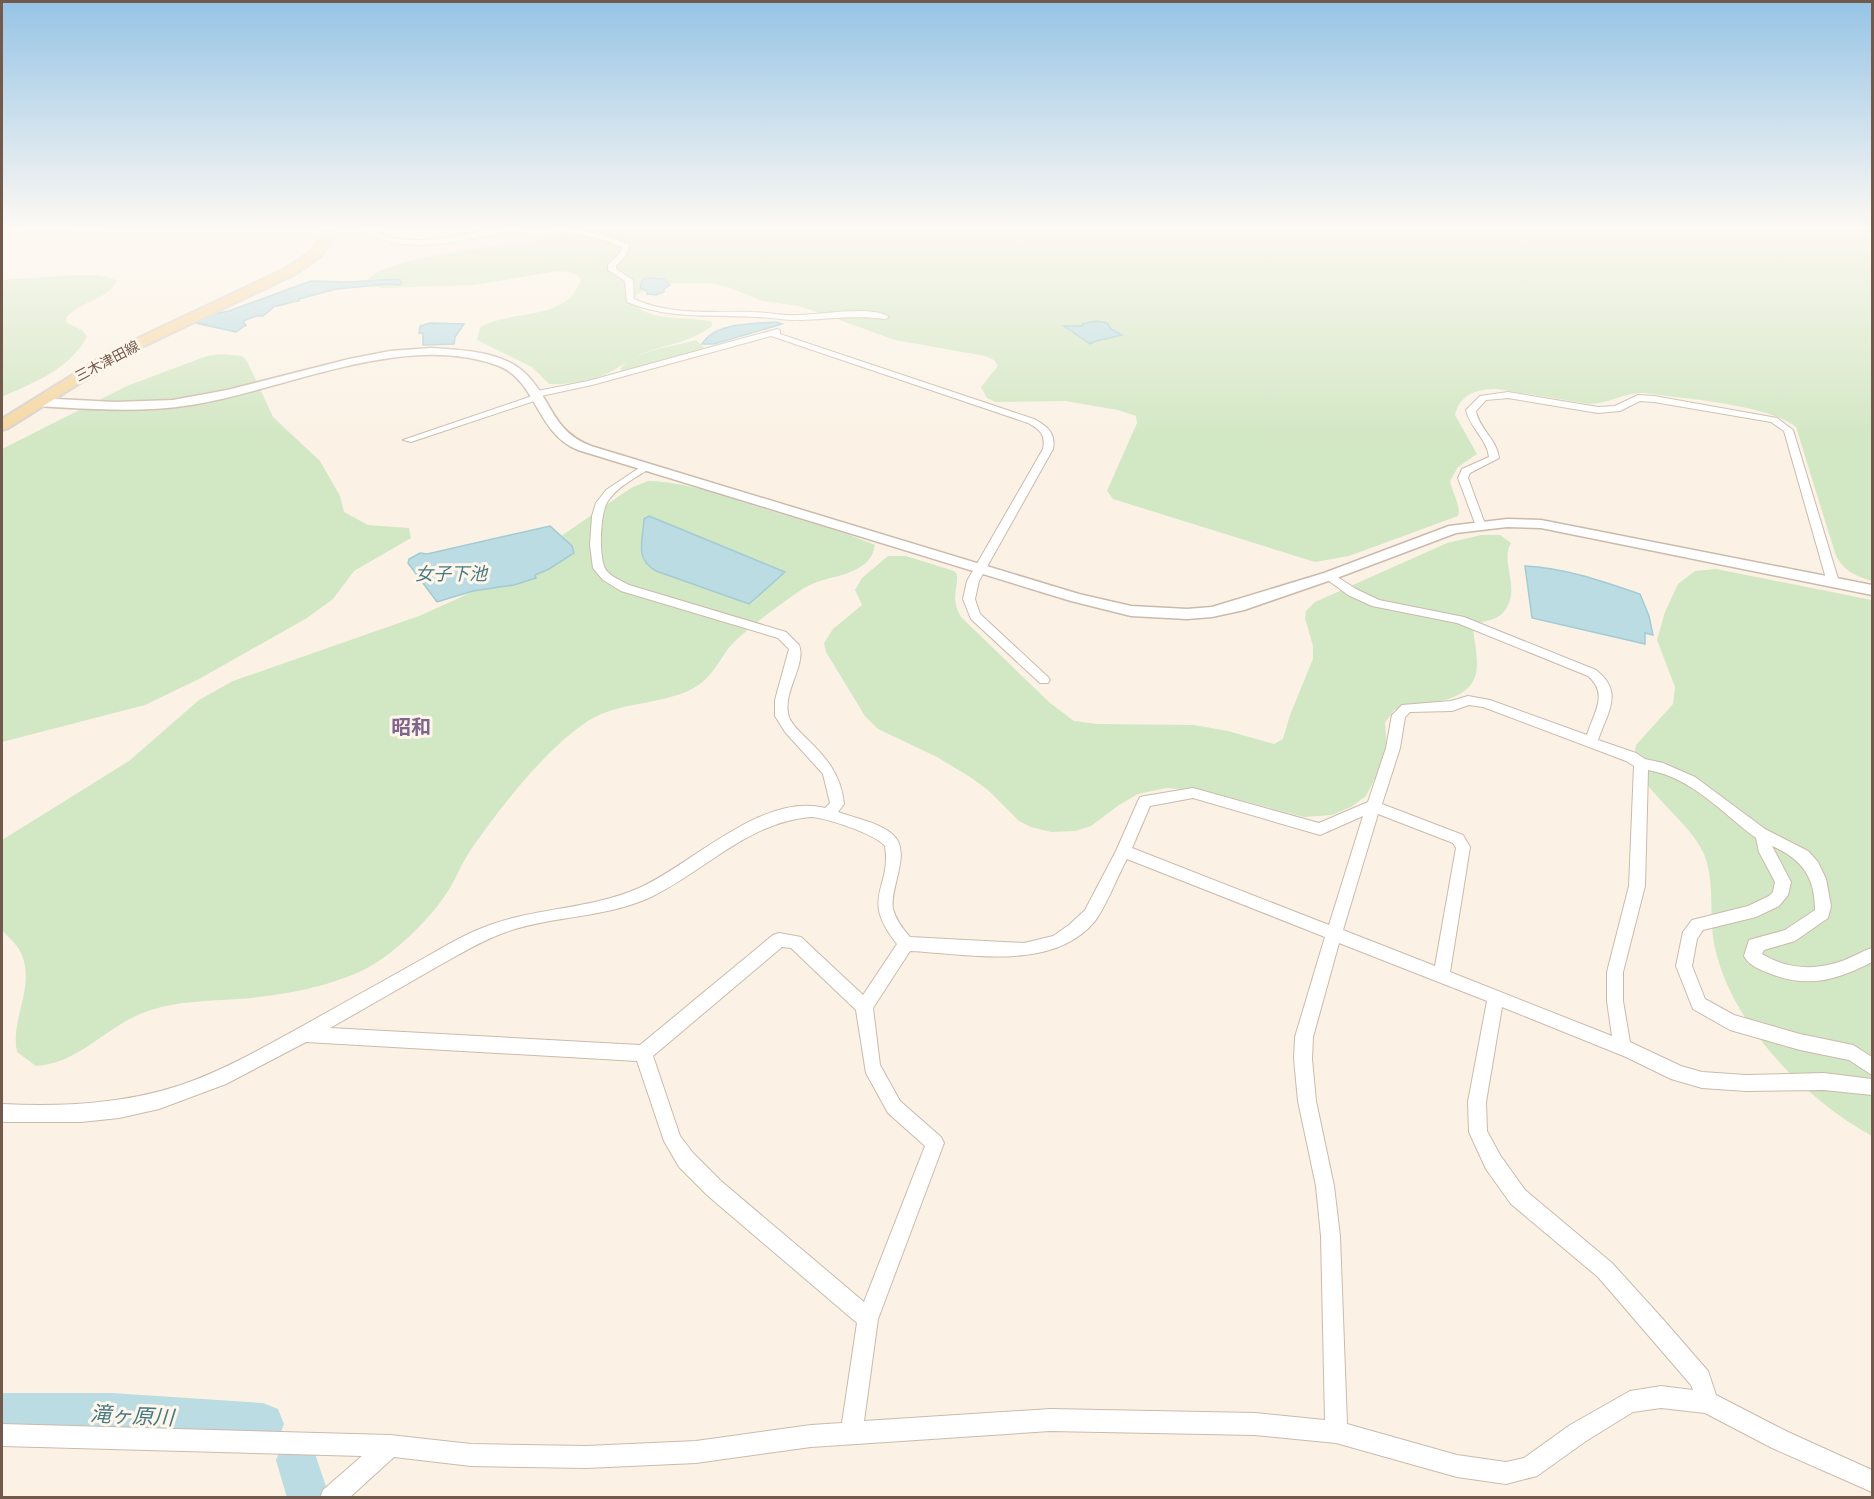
<svg xmlns="http://www.w3.org/2000/svg" width="1874" height="1499" font-family="'Open Sans','Noto Sans JP',sans-serif">
<style>
.green{fill:#d2e7c4}
.water{fill:#bbdce3;stroke:#a2cbd4;stroke-width:1.5}
.lines{fill:none;stroke-linecap:round;stroke-linejoin:round}
.river{fill:#bbdce3;fill-rule:evenodd}
.minor-casing{stroke:#cbbaac;stroke-width:2}
.tertiary-casing{stroke:#cbbaac;stroke-width:3}
.primary-casing{stroke:#d7d1cd;stroke-width:4}
.minor{fill:#fff;fill-rule:evenodd}
.tertiary{fill:#fff;fill-rule:evenodd}
.primary{fill:#f5d7a2;fill-rule:evenodd}
.labels{text-anchor:middle;stroke-width:6;stroke-linejoin:round;paint-order:stroke}
.far-street-label{font-size:14px;fill:#715a4c;stroke:#fef6eb}
.water-label{font-size:18px;font-style:italic;fill:#477983;stroke:#fef6eb}
.quarter-label{font-size:20px;font-weight:bold;fill:#80648d;stroke:#fef6eb}
.near-water-label{font-size:21px;font-style:italic;fill:#477983;stroke:#fef6eb}
</style>
<rect width="100%" height="100%" fill="#fbf2e5"/>
<path class="green" d="M573,228H1872V581C1856,576 1845,572 1836,556L1796,427C1766,404 1685,399 1645,393C1625,392 1610,403 1590,404L1497,389C1477,389 1460,394 1455,415L1477,454L1458,467L1450,481C1452,492 1461,505 1458,516L1349,556L1315,562L1113,499L1107,491L1137,423L1136,416L1118,410L1065,401L995,402L987,398L981,387L998,366L994,360L985,356L895,340L820,313L799,306L762,301L728,287L710,283H665L650,287L630,299C647,324 686,315 712,322V326C691,342 668,344 644,353C632,358 623,365 612,371C594,381 569,385 549,384L532,367L477,340L480,327C513,309 566,322 581,280L577,275L569,272L558,271L474,285L383,288L365,284C374,258 492,248 519,242C537,239 555,232 573,228Z
M77,275C91,275 105,274 117,281C107,300 80,301 66,318L67,323L82,330L87,337C67,371 36,381 2,397V280Z
M696,340L708,351L625,374L620,369C635,350 673,347 696,340Z
M221,354L242,356L247,361L273,417L320,461L340,496L344,512L368,525L409,528L411,538L354,571L333,599L307,618L199,679L145,705L2,742V449L127,386L207,356Z
M648,481C691,482 732,499 774,512C808,522 842,531 875,545C870,577 830,574 808,586C803,588 799,592 795,594C775,608 755,623 737,639C718,657 716,678 688,691C656,705 618,702 588,721C545,749 499,809 470,851C462,863 457,876 450,888C433,916 398,951 369,967C332,987 280,996 238,999C209,1001 179,1001 151,1010C108,1023 82,1063 36,1066L17,1052C10,1019 35,990 22,955C19,946 8,937 2,930V840L129,761L199,700L233,681L419,616L457,599L500,578L631,488Z
M1481,535H1500L1511,543C1499,563 1523,589 1503,613C1495,622 1482,619 1473,627C1474,640 1479,660 1476,673C1469,706 1418,702 1394,710L1385,723L1388,761L1374,780L1366,796L1351,807L1332,815L1304,817L1206,791L1166,788L1138,794L1119,805L1091,826L1075,831L1051,832L1031,827L1019,821L988,790L970,777L937,757L878,729L865,716L826,652L824,643L833,629L862,605L855,590L862,578L888,556H906L954,571L957,574C958,593 950,597 961,617L1049,702L1074,721L1097,724L1194,725L1228,731L1274,744L1283,739L1290,715L1313,659V646L1305,618L1306,611L1315,602L1447,543Z
M1716,569L1872,600V1136C1805,1099 1732,1025 1715,948C1708,917 1716,884 1704,854C1691,823 1643,792 1636,763C1634,758 1635,750 1636,745L1673,704L1675,687L1657,640L1665,612L1678,584L1695,571Z"/>
<path class="water" d="M649,278L664,279L670,285L664,289V292L656,295L647,294V291L640,288L643,279Z
M399,279L402,283L400,285L389,284L336,289L299,299V301C288,302 286,305 275,306L263,316H256L243,321L246,325L236,332L191,322L207,315L229,311L311,281L350,282Z
M1096,321L1107,323L1111,329L1122,335L1096,341L1090,344L1064,326H1083L1082,324Z
M776,322L782,324L714,344H702C715,322 754,324 776,322Z
M430,323L464,324L455,337L454,344L423,345V333H419L420,326Z
M649,516L785,572L749,604L656,571C634,558 643,542 644,519Z
M550,526L572,546L574,553L549,569L535,575L536,578L514,585L473,591L437,602L408,563L409,559L420,553L427,554Z
M1525,566C1565,568 1602,581 1640,594L1649,616L1653,635L1645,633V644L1532,618Z"/>
<g class="lines">
<path class="river" d="M2,1393H112L263,1403L278,1409L284,1424L278,1439L263,1445L112,1435H2Z
M297,1439L312,1445L330,1498H287L276,1460L282,1445Z"/>
<defs>
<path id="minor" d="M2,228H110L106,230L2,231Z
M358,228C370,228 378,234 389,237C399,240 411,240 421,240C454,240 485,227 518,228C509,233 496,234 486,236C445,244 395,254 358,228Z
M547,228C575,227 603,235 629,244L627,254L616,266V269L633,280L634,299C672,316 711,311 752,312C767,312 782,316 798,315C821,315 871,305 889,317L885,319C857,315 830,319 801,320C786,321 771,317 755,317C710,314 670,320 627,302L625,281L608,270V265L620,253L622,247L600,239Z
M777,329L780,330V334L1034,419C1047,426 1056,433 1053,449L979,581L975,599L980,614L1048,677L1050,680L1048,683H1040L971,619L963,599L967,581L1043,449C1046,434 1040,430 1028,423L771,336L592,385L541,396L540,399L411,442L403,440L532,396V392L588,381Z
M1508,392L1598,407L1615,406L1638,395L1654,396L1777,418L1793,430L1839,582L1833,586L1827,582L1784,431L1771,422L1654,402L1640,401L1620,411L1598,413L1508,398L1486,400L1476,411C1479,429 1497,439 1499,458L1470,473L1468,478L1485,524L1484,526H1476L1458,478L1462,469L1489,457C1487,439 1470,428 1466,410L1480,396Z
M645,464L650,467L649,469C635,478 617,487 608,501C600,512 598,558 606,570C611,577 622,581 629,585L786,632L799,645C807,665 781,693 789,717C792,725 800,732 806,738C827,758 841,775 844,804L838,812C855,818 877,822 891,833C914,851 889,886 893,909C896,920 903,929 910,937L1024,943L1053,936L1069,925L1085,910L1116,851L1138,801L1140,797L1145,796L1193,788L1319,823L1368,802L1386,748L1392,715L1402,705L1451,701L1468,696L1490,700L1587,735C1594,712 1609,694 1588,676L1457,623L1372,606L1348,595L1325,578V574H1333L1356,589L1379,600L1464,617L1596,670C1624,692 1608,711 1598,740L1636,753L1645,759L1663,763L1695,777L1765,829L1808,851L1818,862L1826,879L1831,906L1828,918L1795,941L1764,950L1762,954C1787,969 1814,971 1842,961C1853,957 1862,951 1872,948V962C1835,981 1806,989 1766,972C1758,969 1748,964 1744,956L1749,940L1785,930L1815,910C1815,877 1802,859 1772,846L1791,882L1788,895L1779,906L1756,917L1703,930L1697,939L1692,966L1705,999L1734,1015L1800,1034L1853,1045L1872,1057V1075L1849,1060L1800,1050L1730,1030L1693,1009L1676,966L1683,932L1692,920L1748,906L1769,896L1773,892L1775,882L1759,852L1756,838C1722,813 1691,777 1648,770L1645,886L1623,972V1001L1630,1042L1681,1066L1702,1072L1746,1075L1824,1073L1872,1079V1095L1824,1090L1746,1091L1702,1088L1671,1079L1626,1057L1502,1007L1486,1102L1487,1131L1500,1155L1525,1190L1612,1263L1661,1317L1708,1371L1716,1395L1788,1432L1872,1470V1492L1772,1448L1705,1413L1661,1408L1633,1412L1586,1441L1537,1476L1506,1484L1457,1477L1336,1443L1255,1435L1050,1431L811,1447L696,1463L586,1468L471,1466L394,1457L349,1498H320L323,1490L362,1456L2,1446V1424L390,1435L471,1444L586,1446L696,1441L811,1425L842,1423L857,1323L707,1195L679,1167L664,1141L637,1061L306,1042L226,1084L159,1109L119,1118L81,1122H2V1104C63,1107 123,1104 181,1085C222,1071 261,1049 299,1028C338,1006 378,984 417,962C437,951 456,939 477,930C529,907 587,911 639,888C693,864 762,792 825,808L830,803L823,774L785,732L775,716V700L789,649L778,638L621,591L603,580L593,568L590,545L592,516L596,503L606,490ZM1469,705L1483,707L1626,761L1634,766L1629,886L1607,972V1001L1612,1036L1450,972L1470,847L1463,835L1382,804L1400,748L1405,717L1410,712L1452,711ZM1193,798L1320,835L1363,816L1329,925L1132,848L1150,806ZM1378,814L1453,843L1456,848L1435,966L1343,930ZM811,817C827,818 875,834 885,846C892,890 859,896 897,944L863,995L801,937L779,933L773,935L640,1045L330,1028C365,1008 399,989 433,969C457,956 480,941 506,932C554,915 603,919 651,897C705,871 748,822 811,817ZM1127,859L1325,937L1295,1037L1294,1059L1298,1101L1316,1186L1321,1236L1325,1420L1255,1413L1050,1409L864,1421L878,1319L944,1143L941,1137L900,1101L880,1065L873,1008L910,951C969,954 1053,972 1095,921C1107,905 1117,877 1127,859ZM1339,943L1487,1001L1468,1102L1469,1132L1486,1169L1511,1204L1598,1277L1691,1385L1693,1390L1661,1386L1630,1391L1570,1425L1524,1458L1506,1462L1457,1455L1347,1424L1340,1236L1334,1186L1316,1101L1312,1059L1313,1037ZM782,947L791,948L856,1010L866,1073L888,1113L925,1146L864,1302L721,1181L693,1153L680,1136L653,1056Z"/>
<path id="tertiary" d="M431,348C462,350 504,351 527,375C553,402 552,431 591,446L1079,594L1131,606L1187,609L1212,607L1324,573L1449,526L1507,519L1541,520L1872,585V595L1541,528L1507,527L1456,533L1334,579L1244,610L1212,617L1187,619L1131,616L1071,601L578,450C536,433 537,381 499,366C406,330 285,390 191,405C141,413 88,409 37,406L31,402L37,398L115,402L173,400L227,390L349,359L390,351Z"/>
<path id="primary" d="M327,228H339L321,256L293,275L123,356L8,428L2,430V419L113,350L285,269L312,251Z"/>
</defs>
<use href="#minor" class="minor-casing"/>
<use href="#tertiary" class="tertiary-casing"/>
<use href="#primary" class="primary-casing"/>
<use href="#minor" class="minor"/>
<use href="#tertiary" class="tertiary"/>
<use href="#primary" class="primary"/>
</g>
<linearGradient id="sky" x2="0" y2="1"><stop stop-color="#96c4e6"/><stop offset="0.52" stop-color="#fdf9f3"/><stop offset="1" stop-color="#fdf9f3" stop-opacity="0"/></linearGradient>
<rect width="1874" height="438" fill="url(#sky)"/>
<g class="labels">
<g class="far-street-label">
<text transform="translate(107 361) rotate(-28)" y="5">三木津田線</text>
</g>
<g class="water-label">
<text x="451" y="580">女子下池</text>
</g>
<g class="quarter-label">
<text x="411" y="734">昭和</text>
</g>
<g class="near-water-label">
<text transform="translate(132 1416) rotate(3)" y="7">滝ヶ原川</text>
</g>
</g>
<rect width="1874" height="1499" fill="none" stroke="#715a4c" stroke-width="6"/>
</svg>
